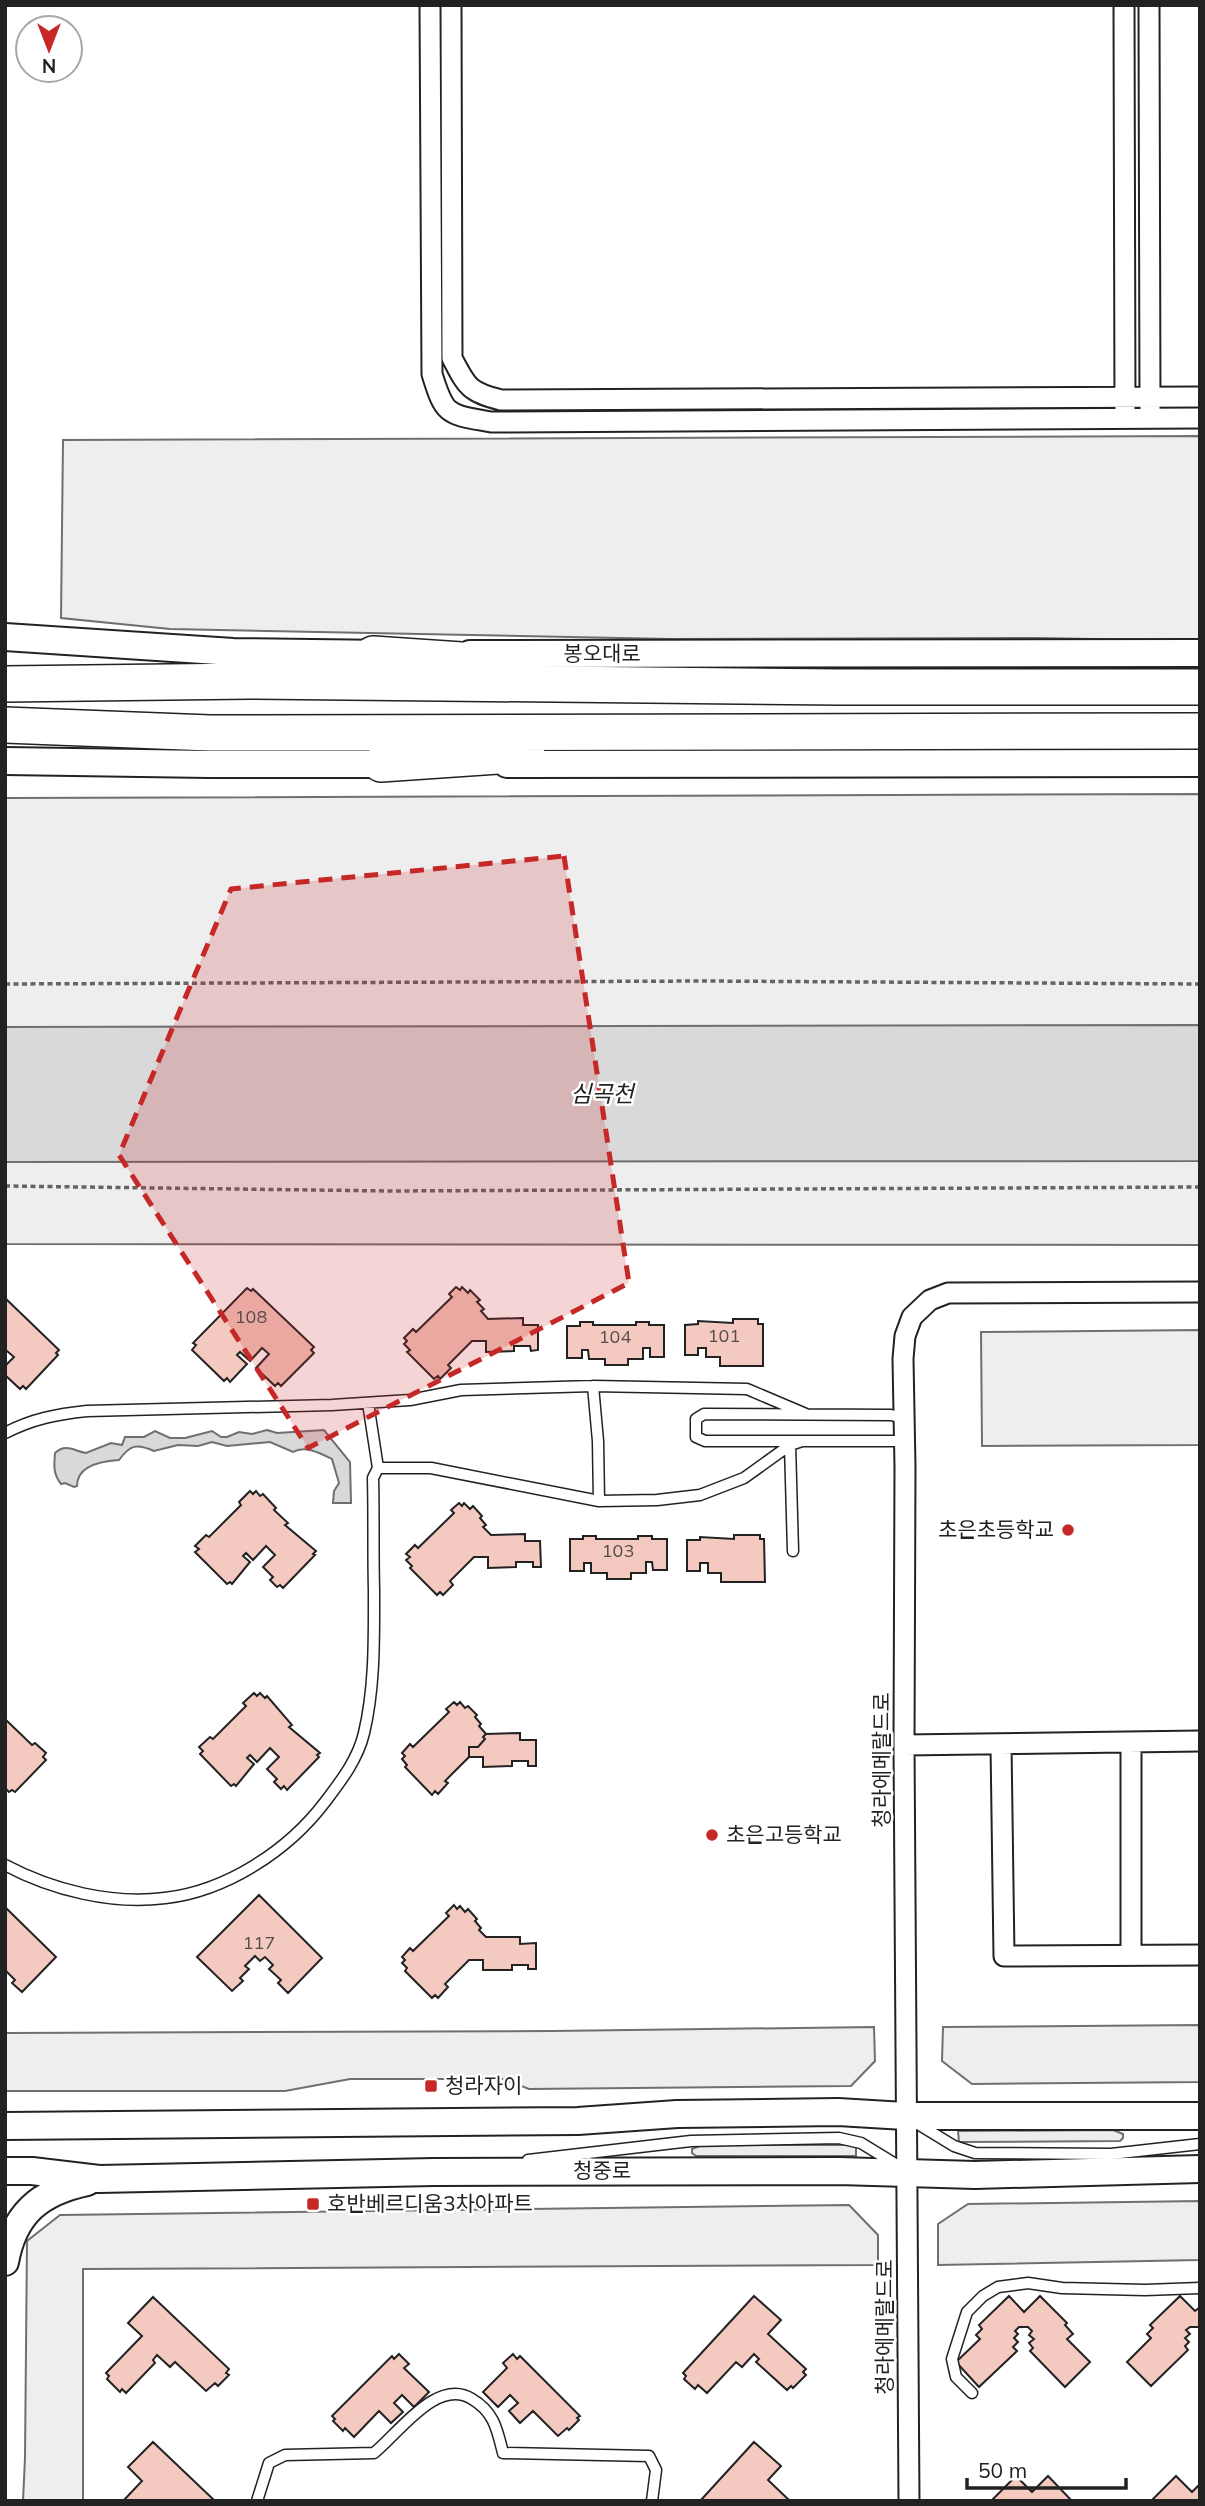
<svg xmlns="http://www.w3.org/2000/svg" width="1205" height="2506" font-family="Mulish,'Noto Sans KR',sans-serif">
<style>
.green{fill:#eee;stroke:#6f6f6f;stroke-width:2}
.parking{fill:#ededed;stroke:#6f6f6f;stroke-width:2}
.water{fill:#d9d9d9;stroke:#6f6f6f;stroke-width:2}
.building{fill:#f3c9c0;stroke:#222;stroke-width:2}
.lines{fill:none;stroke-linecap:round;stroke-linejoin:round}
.lane-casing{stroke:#222;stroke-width:13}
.street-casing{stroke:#222;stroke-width:23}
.secondary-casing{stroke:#222;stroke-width:30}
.highway-casing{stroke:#222;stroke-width:38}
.path{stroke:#646464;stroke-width:3.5;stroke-dasharray:5 3.5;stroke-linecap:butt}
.lane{stroke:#fff;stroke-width:10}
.street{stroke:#fff;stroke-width:19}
.secondary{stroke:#fff;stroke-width:26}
.highway{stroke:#fff;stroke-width:35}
.marked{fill:#c62828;fill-opacity:0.2;stroke:#c62828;stroke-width:5;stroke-dasharray:14 9;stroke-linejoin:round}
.poi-dot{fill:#c62828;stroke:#fff;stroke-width:2.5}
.labels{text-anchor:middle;stroke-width:5;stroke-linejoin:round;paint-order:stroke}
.number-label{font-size:18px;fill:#564c4a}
.street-label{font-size:21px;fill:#222;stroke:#fff}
.poi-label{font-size:21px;fill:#222;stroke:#fff;text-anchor:start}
.water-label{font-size:23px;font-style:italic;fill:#222;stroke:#fff}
</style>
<rect width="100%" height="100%" fill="#fff"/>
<path class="green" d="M1200,436V641L1039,638L670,639L170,629L61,618L63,440Z
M1200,794V1245L5,1244V798Z
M1200,1330V1445L982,1446L981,1332Z
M1200,2025V2082L972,2084L942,2061L943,2027Z
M874,2027L875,2061L851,2086L529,2089L503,2079H350L285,2091H5V2033L553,2031Z
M1200,2201V2260L938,2265V2224L968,2204Z
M849,2205L878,2235V2265L83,2269V2501H23L25,2458L27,2241L60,2215Z"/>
<path class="parking" d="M1113,2130L1123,2134V2138L1120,2141L959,2142L958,2131Z
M702,2145H856V2156H696L692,2153V2149Z"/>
<path class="water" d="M1200,1025V1161L5,1162V1027Z
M267,1430L277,1433L324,1430L350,1462L351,1503H333L334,1491L339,1483L332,1459C320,1453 305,1445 293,1452L270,1442L227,1446L212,1442L198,1446L178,1445L154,1451C136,1443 130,1445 119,1460C103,1461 77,1465 77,1486L74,1487L65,1483L61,1484C53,1474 54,1465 55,1453C66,1443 74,1451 86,1453L111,1443L122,1445L125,1437H144L155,1431L170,1438H185L212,1431L221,1437H227L239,1432L252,1434Z"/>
<path class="building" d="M456,1287L460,1290L462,1287L468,1293L470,1290L480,1300L477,1302L484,1309L481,1311L488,1319L523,1318V1325H538V1350L531,1351L530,1346H514V1351L486,1352V1341H472L448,1365L451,1368L440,1379L438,1376L434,1379L407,1352L410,1350L404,1344L407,1341L404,1338L413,1329L416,1332L452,1297L449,1294Z
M247,1288L251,1291L253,1289L314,1347L311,1350L314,1353L281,1386L278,1383L275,1386L256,1368L269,1354L262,1348L250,1361L240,1352L237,1355L247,1364L230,1382L227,1378L224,1381L192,1350L196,1345L193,1343Z
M5,1298L59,1350L56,1353L58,1355L26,1389L23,1386L20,1389L5,1375V1366L14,1357L7,1351L5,1353Z
M733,1319H758V1324H763V1366H720V1357H706V1348H698V1355H685V1325L698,1324V1321L733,1323Z
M580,1322H593V1325H636V1322H649V1325H664V1357H650V1348H643V1359H628V1365H605V1359H589L588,1350H582V1358H567V1326H580Z
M250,1491L253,1494L256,1491L260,1496L263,1494L276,1508L274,1510L288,1523L285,1525L316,1551L313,1554L315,1555L283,1588L280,1585L277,1587L270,1580L273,1577L263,1567L275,1555L266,1546L253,1560L246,1553L243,1556L250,1562L232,1584L230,1582L227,1584L195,1552L199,1549L195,1546L206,1535L209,1537L241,1505L239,1502Z
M459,1503L462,1506L464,1503L470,1509L473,1506L482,1516L480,1518L486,1525L483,1527L491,1535L525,1534V1541H540L541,1567H533V1562H516V1567L488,1568V1557H474L450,1581L453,1585L443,1595L440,1592L437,1595L410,1568L412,1566L406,1560L410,1557L406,1554L415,1545L418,1548L454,1513L451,1510Z
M734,1535H760V1539H764L765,1582H721V1573H708V1563H700V1571H687V1540H700V1537L734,1539Z
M583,1536H596V1539H638V1536H652V1539H667V1570H653L652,1562H646V1573H631V1579H607V1573H591V1563H584V1571H570V1539H583Z
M254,1693L257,1696L260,1693L265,1698L267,1696L292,1725L289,1727L320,1753L317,1755L319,1757L287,1790L284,1786L281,1789L274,1782L277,1779L267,1769L279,1757L270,1748L257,1762L250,1755L247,1758L254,1764L236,1786L234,1784L231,1786L200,1754L203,1751L199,1747L210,1737L213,1739L246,1706L243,1703Z
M454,1702L457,1705L460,1702L465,1708L468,1706L477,1715L475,1717L481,1724L479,1726L486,1734L520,1733V1740H536V1766H528V1761H512V1766L483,1767V1757H469L445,1781L448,1783L438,1794L435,1791L432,1795L405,1767L407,1765L402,1759L405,1756L402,1753L410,1744L413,1747L449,1712L446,1709Z
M454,1702L457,1705L460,1702L465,1708L468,1706L477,1715L475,1717L481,1724L479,1726L486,1734L483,1737L485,1739L478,1747H469V1757L445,1781L448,1783L438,1794L435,1791L432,1795L405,1767L407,1765L402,1759L405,1756L402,1753L410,1744L413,1747L449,1712L446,1709Z
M5,1719L32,1745L35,1743L46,1753L43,1757L46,1760L15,1792L12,1790L9,1792L5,1788Z
M259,1895L322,1958L288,1993L278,1983L281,1980L269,1969L273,1965L265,1957L260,1961L255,1956L245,1966L249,1969L240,1978L243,1981L232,1991L197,1957Z
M454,1905L457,1909L460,1906L465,1912L468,1909L477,1919L475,1921L481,1928L479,1930L486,1937H520V1944L536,1943V1969H528V1965H512V1970H483V1960H469L445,1984L448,1987L438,1998L435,1995L432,1998L405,1971L407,1968L402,1963L405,1960L402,1957L410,1948L413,1951L449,1916L446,1913Z
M5,1907L56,1957L22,1992L12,1983L15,1980L5,1970Z
M754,2296L781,2320L768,2334L806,2369L803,2372L806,2375L793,2388L791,2386L787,2390L756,2362L759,2359L754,2354L742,2367L736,2362L707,2393L698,2385L695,2389L684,2379L686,2376L683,2373Z
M1009,2296L1024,2312L1040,2296L1067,2323L1065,2325L1073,2334L1067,2339L1090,2362L1065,2387L1030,2351L1033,2348L1029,2343L1034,2339L1029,2335L1032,2331L1028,2327H1019L1015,2331L1018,2334L1014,2338L1018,2342L1013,2347L1017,2351L979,2387L956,2362L980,2339L976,2335L982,2329L979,2325Z
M1180,2296L1195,2311L1200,2307V2327H1190L1186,2330L1190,2334L1185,2338L1189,2342L1185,2346L1188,2350L1151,2386L1127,2362L1151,2338L1147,2334L1153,2328L1150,2325Z
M153,2297L229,2369L226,2373L229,2375L218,2386L215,2383L206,2391L175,2362L170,2367L157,2355L153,2360L155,2363L126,2393L122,2389L120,2392L107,2379L109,2376L106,2373L142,2336L128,2323Z
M399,2354L409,2364L404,2368L429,2392L414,2407L402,2395L394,2403L403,2412L391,2423L379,2411L354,2437L345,2428L343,2431L333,2421L335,2419L332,2416L392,2356L394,2359Z
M513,2354L517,2359L520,2356L580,2416L577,2418L579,2420L569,2430L567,2428L558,2436L533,2411L520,2423L509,2411L518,2403L510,2395L498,2407L483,2392L507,2368L503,2363Z
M153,2442L215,2501H123L142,2481L128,2467Z
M754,2442L781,2466L768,2480L790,2501H700Z
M1016,2476L1032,2492L1048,2476L1072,2501H991Z
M1176,2476L1192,2492L1200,2484V2501H1151Z"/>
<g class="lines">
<defs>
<path id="lane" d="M593,1386L598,1441L599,1501
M368,1403L378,1468
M903,1418L891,1415L704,1414L696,1419V1437L705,1441H905
M5,1433C32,1419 57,1414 87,1411L332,1405L410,1400L461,1390L593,1386L747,1389L806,1414
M790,1445L793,1551
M5,1865C52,1890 112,1905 165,1898C226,1891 288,1851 325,1802C341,1781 358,1759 364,1733C375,1687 374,1637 374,1590C373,1553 374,1516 373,1478L378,1468H431L599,1501L657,1500L700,1495L744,1478L790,1445L802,1441
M918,2124L954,2146L975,2153L1111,2154L1200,2144
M528,2160L691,2141L839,2138L861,2143L897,2165
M972,2393L956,2377L952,2359L967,2312L983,2296L998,2287L1028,2283L1062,2288L1145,2290L1200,2288
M257,2501L269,2463L285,2455L374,2453C399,2433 437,2377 472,2399C494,2412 497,2429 503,2453L649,2456L656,2470L652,2501"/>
<path id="street" d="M430,5L432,374C445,417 448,414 491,422L1200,418
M451,5L452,358C467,387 469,392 501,400L1200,397
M1124,5L1125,410
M1149,5L1150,410
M1131,1742V1955
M1001,1744L1004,1956L1200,1955
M904,1745L1200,1741
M909,2501L904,1745L905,1467L903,1359L905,1336L912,1317L930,1300L948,1293L1200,1292"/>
<path id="secondary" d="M5,637L233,652L390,654
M470,654L1200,653
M5,761L209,764H399
M507,764L1200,763
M5,2126L578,2121L677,2114L838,2112L905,2116H1200
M5,2171H32L99,2179L434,2172L839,2171L975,2175L1200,2169
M5,2262C14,2213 40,2192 87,2182"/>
<path id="highway" d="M373,654L491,662
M5,684L250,681L840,687H1200
M5,725L210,733L1200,731
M381,764L527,754"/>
</defs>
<use href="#lane" class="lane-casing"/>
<use href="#street" class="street-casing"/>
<use href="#secondary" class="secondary-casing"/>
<use href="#highway" class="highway-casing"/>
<path class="path" d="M5,984L704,981L1200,984
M5,1186L390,1191L1200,1187"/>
<use href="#lane" class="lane"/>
<use href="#street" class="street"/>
<use href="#secondary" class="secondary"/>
<use href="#highway" class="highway"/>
</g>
<path class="marked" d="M564,856L629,1283L308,1448L119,1155L231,889Z"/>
<g class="poi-dot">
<circle cx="1068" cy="1530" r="7"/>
<circle cx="712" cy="1835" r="7"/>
<rect x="424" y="2079" width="14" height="14" rx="3.5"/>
<rect x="306" y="2197" width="14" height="14" rx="3.5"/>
</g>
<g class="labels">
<g class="number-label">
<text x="251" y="1323">108</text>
<text x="724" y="1342">101</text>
<text x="615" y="1343">104</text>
<text x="618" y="1557">103</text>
<text x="259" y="1949">117</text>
</g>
<g class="street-label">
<text x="602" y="661">봉오대로</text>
<text transform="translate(882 1760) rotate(-90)" y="7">청라에메랄드로</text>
<text x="602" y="2178">청중로</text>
<text transform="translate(885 2327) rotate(-90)" y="7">청라에메랄드로</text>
</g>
<g class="poi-label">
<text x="1054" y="1537" text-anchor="end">초은초등학교</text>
<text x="726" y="1842">초은고등학교</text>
<text x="445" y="2093">청라자이</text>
<text x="327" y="2211">호반베르디움3차아파트</text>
</g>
<g class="water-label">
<text x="602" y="1102">심곡천</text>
</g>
</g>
<rect width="1205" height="2506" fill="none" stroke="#222222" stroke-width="14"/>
<g transform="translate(49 49) rotate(180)"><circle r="33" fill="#ffffff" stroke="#a7a7a7" stroke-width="2"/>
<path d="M0-5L12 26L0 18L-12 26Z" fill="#c62828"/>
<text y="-10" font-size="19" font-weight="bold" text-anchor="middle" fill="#222222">N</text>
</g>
<path d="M967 2478v10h159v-10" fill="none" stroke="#222222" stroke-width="3.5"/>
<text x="978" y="2478" font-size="21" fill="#222222" stroke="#ffffff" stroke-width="5" paint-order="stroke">50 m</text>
</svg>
